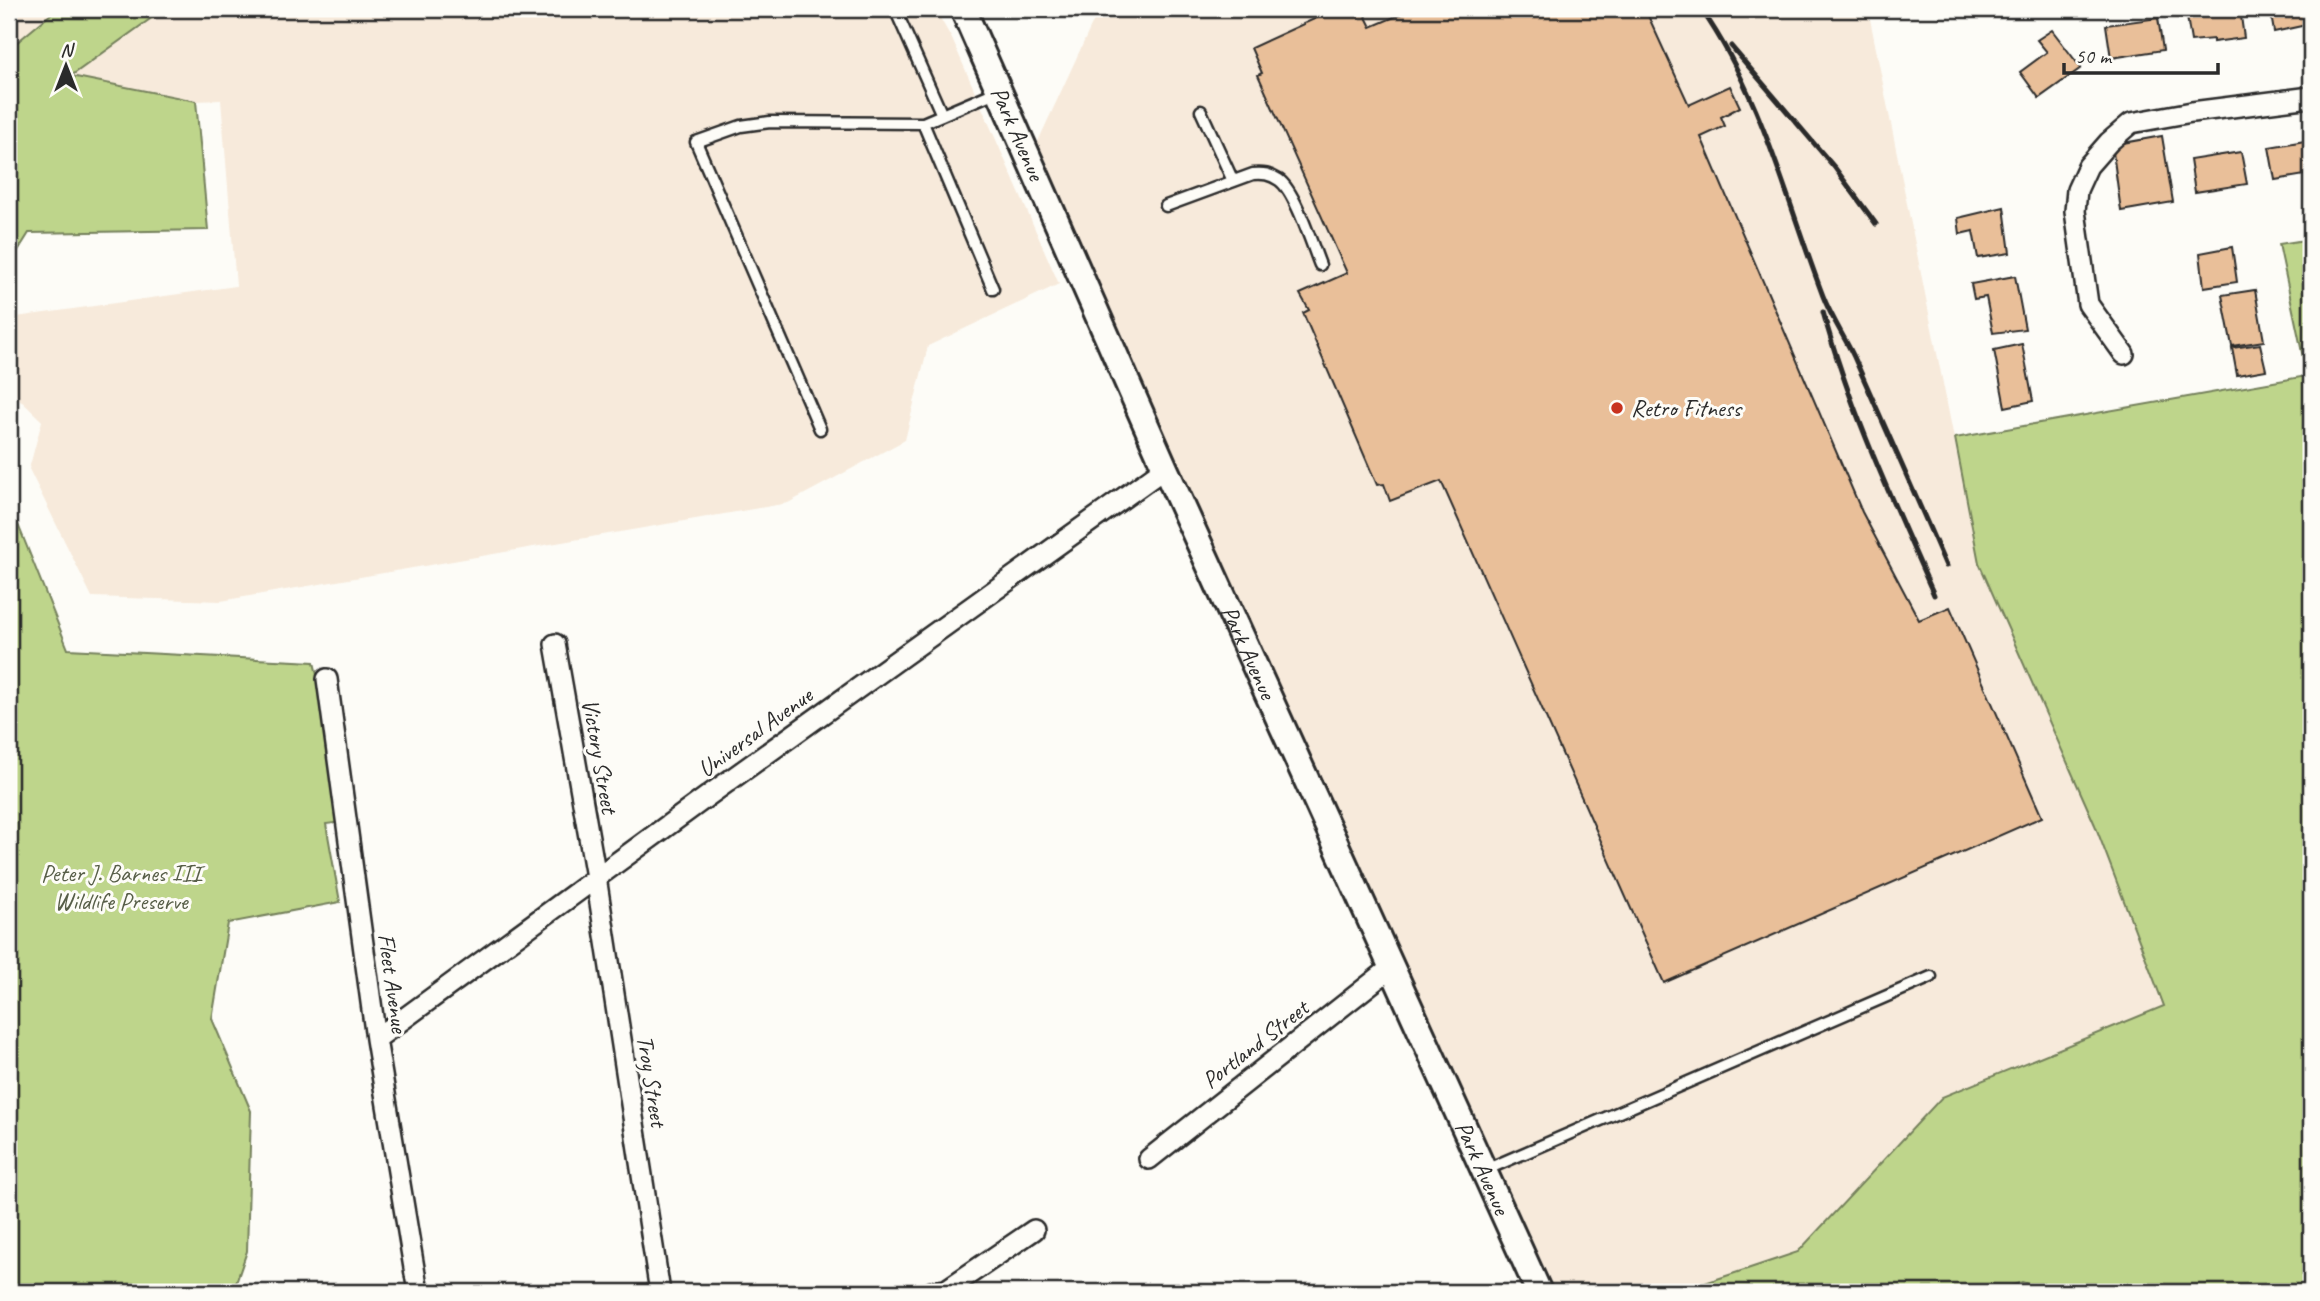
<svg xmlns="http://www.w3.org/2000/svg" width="2320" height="1301" font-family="Caveat,sans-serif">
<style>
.built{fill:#f7eadb}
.green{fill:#bed58b;stroke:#74805b;stroke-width:2}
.building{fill:#e9bf99;stroke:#2b2b2b;stroke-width:2}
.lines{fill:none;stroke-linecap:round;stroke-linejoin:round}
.service-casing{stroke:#2b2b2b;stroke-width:15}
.minor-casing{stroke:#2b2b2b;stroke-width:24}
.tertiary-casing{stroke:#2b2b2b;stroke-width:30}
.service{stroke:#fdfcf7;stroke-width:10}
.minor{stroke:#fdfcf7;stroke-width:19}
.tertiary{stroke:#fdfcf7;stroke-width:24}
.rail{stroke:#2b2b2b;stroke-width:5}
.poi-dot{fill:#c8321e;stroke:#fdfcf7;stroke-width:2.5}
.labels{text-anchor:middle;stroke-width:6;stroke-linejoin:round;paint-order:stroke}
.street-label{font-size:24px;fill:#2b2b2b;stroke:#fdfcf7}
.poi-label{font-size:24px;fill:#2b2b2b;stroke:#fdfcf7;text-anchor:start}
.park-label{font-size:24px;fill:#575e48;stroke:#fdfcf7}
</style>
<rect width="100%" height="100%" fill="#fdfcf7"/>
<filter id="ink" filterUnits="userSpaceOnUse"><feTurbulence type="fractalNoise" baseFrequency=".0143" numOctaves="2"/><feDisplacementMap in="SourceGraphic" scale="14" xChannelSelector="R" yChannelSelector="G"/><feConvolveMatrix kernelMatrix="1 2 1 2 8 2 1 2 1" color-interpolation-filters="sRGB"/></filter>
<g filter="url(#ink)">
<path class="built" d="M9,9H57L9,49Z
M164,9H935L952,39L1059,284L928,346L905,440L788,503L221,601L92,597L29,469L42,421L9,389V318L236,286L221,100L196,101L70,76Z
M1099,9H1868L1979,563L2095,825L2164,1006L1942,1097L1798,1252L1678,1292H1539L1029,161Z"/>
<path class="green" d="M57,9H164L71,76L196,101L208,230L29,233L9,265V49Z
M2311,239V1292H2053L2022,1282L1994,1292H1678L1798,1252L1942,1097L2164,1006L2095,825L1979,563L1955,438L2307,376L2279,244Z
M9,502L68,649L314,662L351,821L326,824L340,902L228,923L212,1019L251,1111L247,1251L233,1292H9Z"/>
<path class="building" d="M1336,9H1362L1371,27L1413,9H1645L1689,105L1730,86L1740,107L1721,117L1725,126L1701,137L1862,512L1919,620L1950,607L2042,817L1664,983L1441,481L1390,501L1384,484L1377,485L1303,313L1309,310L1300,294L1347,273L1258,75L1262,73L1251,48Z
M2205,9H2240L2244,38L2213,42V39L2191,41L2186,11Z
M2270,9H2311V24L2274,32Z
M2158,18L2163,50L2111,58L2106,25Z
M2052,30L2081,68L2039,98L2020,72L2047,52L2037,40Z
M2162,136L2173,202L2121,211L2112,145Z
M2311,140V174L2275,180L2269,147Z
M2241,152L2247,184L2195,192L2190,160Z
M2004,207L2010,253L1978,258L1973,231L1960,234L1958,218Z
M2232,247L2237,282L2204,287L2200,253Z
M2015,276L2025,329L1993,333L1986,297L1974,299L1971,284Z
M2255,290L2264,341L2232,346L2222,295Z
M2022,344L2033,401L2005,407L1994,350Z
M2260,344L2266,370L2237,375L2232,348Z"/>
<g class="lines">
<defs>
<path id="service" d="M895,9L942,115
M1201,111L1233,181
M1166,206L1253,174C1263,173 1270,174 1279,180C1295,191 1312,245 1320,265
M993,289L923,123L998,91
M820,429L696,142L741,126L770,122L923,123
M1483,1171L1931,977"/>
<path id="minor" d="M2124,354L2088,304L2075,211L2077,190L2088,166L2109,142L2131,123L2192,112L2311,97
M555,644L596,877L660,1292
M327,679L376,1039L418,1292
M376,1039L712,793L1165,468
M1149,1159L1392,967
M932,1292L946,1290L1034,1230"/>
<g id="tertiary">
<path id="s1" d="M963,9L1165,468L1539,1292"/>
</g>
</defs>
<use href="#service" class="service-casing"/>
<use href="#minor" class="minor-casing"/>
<use href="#tertiary" class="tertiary-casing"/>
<use href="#service" class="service"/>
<use href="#minor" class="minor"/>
<use href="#tertiary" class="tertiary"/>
<path class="rail" d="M1701,9C1761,94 1786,199 1823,296C1831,317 1844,336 1854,357C1885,427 1916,496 1946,566
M1731,46L1835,168L1876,224
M1823,312C1850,410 1893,502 1934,595"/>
</g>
</g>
<circle class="poi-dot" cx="1617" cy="408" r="7"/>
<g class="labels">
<g class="street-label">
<text dy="8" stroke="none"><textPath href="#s1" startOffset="136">Park Avenue</textPath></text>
<text dy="8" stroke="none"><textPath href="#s1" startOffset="704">Park Avenue</textPath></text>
<text transform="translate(755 732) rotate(-36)" y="8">Universal Avenue</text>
<text transform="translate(600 756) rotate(80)" y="8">Victory Street</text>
<text transform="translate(393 983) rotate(82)" y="8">Fleet Avenue</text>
<text transform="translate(1255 1044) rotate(-38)" y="8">Portland Street</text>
<text transform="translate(652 1081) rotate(81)" y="8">Troy Street</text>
<text dy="8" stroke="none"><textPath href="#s1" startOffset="1270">Park Avenue</textPath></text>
</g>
<g class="poi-label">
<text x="1631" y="416">Retro Fitness</text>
</g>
<g class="park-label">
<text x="121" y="881">Peter J. Barnes III<tspan x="121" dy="28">Wildlife Preserve</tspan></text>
</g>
</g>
<rect width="2320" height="1301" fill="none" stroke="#fdfcf7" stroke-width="35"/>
<rect x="18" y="18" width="2285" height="1266" fill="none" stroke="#2b2b2b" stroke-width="2.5" filter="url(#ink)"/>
<g transform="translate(66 66)" stroke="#fdfcf7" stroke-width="5" paint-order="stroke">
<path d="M0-5L12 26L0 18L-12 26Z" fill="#2b2b2b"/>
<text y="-10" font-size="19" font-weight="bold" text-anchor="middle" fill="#2b2b2b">N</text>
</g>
<path d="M2064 63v10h154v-10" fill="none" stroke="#2b2b2b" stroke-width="3.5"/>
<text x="2075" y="63" font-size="21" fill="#2b2b2b" stroke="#fdfcf7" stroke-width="5" paint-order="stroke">50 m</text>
</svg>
